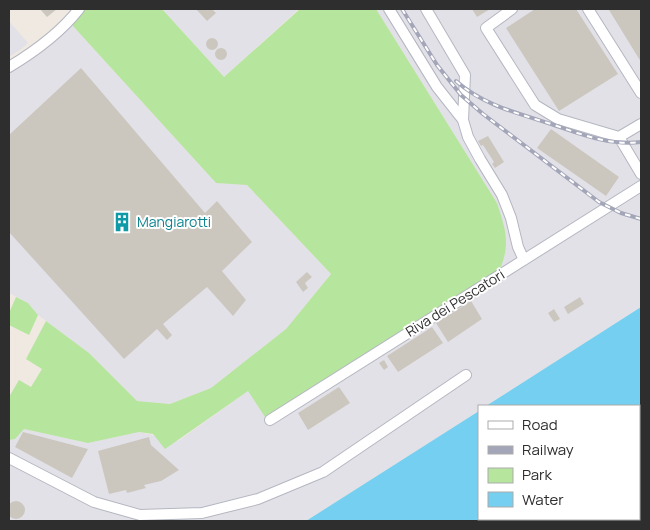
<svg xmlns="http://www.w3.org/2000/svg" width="650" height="530" font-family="Manrope,sans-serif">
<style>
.industrial{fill:#e3e1e8}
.green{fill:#b6e59e}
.water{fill:#75cff0}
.building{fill:#cbc7bf}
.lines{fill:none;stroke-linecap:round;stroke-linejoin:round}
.minor-casing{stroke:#b4b7c1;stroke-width:12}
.minor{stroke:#fff;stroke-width:10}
.rail-casing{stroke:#a3a6b8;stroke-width:4}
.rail{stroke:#fff;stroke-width:2;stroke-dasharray:5.5;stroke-linecap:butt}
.labels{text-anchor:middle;stroke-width:4;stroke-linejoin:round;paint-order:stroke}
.culture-label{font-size:14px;fill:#0d838f;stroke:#fff;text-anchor:start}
.street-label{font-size:14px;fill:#2e2e2e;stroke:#fff}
</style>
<rect width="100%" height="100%" fill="#efe9e1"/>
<path class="industrial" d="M162,9H299L224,77Z
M376,9H641V307L486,406H479V411L306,521H9V440L15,439L24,429L88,443L139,432L178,441L248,391L265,417L497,203Z
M9,21L28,43L20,50L9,57Z
M72,25L216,183L247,185L331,274L286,329L211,388L170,404L137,401L89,353L38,315L28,303L9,293V71L52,44Z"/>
<path class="green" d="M85,9H162L224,77L300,9H376L497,203C505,228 511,243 500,269L265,417L248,391L165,449L153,434L139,432L88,443L24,429L15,439L9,440V397L19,380L31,387L42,369L26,359L46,321L89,353L137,401L170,404L211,388L286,329L331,274L247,185L216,183L72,25Z
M16,297L28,303L38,315L29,335L9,325V313Z"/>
<path class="water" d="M641,307V521H306L479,411V519H639V406H486Z"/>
<path class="building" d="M40,9H57L47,17Z
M196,9H212L216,13L207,21Z
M472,9H490L477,17Z
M535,9H576L618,74L559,111L506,28Z
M611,9H641V62L609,10Z
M206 44a6 6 0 1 1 12 0a6 6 0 1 1-12 0Z
M215 54a6 6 0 1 1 12 0a6 6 0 1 1-12 0Z
M81,68L205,213L217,201L252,242L222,271L246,300L233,316L207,287L163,324L172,335L167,340L157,329L124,359L9,232V135Z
M551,129L619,177L606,196L537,148Z
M488,136L504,162L495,168L492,164L494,162L483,145L481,146L478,141Z
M307,272L312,277L305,283L308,288L303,292L296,282Z
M580,297L584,304L568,314L564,307Z
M471,301L482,319L448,342L436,323Z
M554,309L560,319L554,322L548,313Z
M432,327L443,343L398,372L387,356Z
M384,360L388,367L384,370L379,363Z
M339,387L350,403L308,430L298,413Z
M23,432L88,449L72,478L15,447Z
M149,437L151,445L179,470L161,481L144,485L146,488L127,493L126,490L109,494L98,451Z
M7 510a9 9 0 1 1 18 0a9 9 0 1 1-18 0Z"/>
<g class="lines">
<defs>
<path id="minor" d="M389,9L437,87L463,120
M426,9L465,75L463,120L468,137L480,159L502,195L511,218L518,247L524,260
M512,9L486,28L535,105L558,119L619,137L641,124
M588,9L641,93
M9,67C34,52 61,32 79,9
M619,137L641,174
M270,420L641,186
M9,458L94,502L140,515L202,513L258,499L323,472L466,375"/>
</defs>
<use href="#minor" class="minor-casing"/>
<use href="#minor" class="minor"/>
<defs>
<path id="rail" d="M402,9L437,65L461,95L483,114L599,202L621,213L641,219
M456,81C483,105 517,113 551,124C581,134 609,146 641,142"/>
</defs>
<use href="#rail" class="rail-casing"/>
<use href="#rail" class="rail"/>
</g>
<defs>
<symbol id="building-bare" viewBox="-9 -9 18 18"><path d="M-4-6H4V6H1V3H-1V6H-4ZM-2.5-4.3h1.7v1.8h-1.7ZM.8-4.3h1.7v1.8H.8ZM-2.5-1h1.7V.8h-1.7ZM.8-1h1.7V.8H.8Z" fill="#0f9aa8" stroke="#fff" stroke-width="2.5" paint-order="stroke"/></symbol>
</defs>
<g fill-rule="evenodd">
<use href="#building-bare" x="108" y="208" width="28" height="28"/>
</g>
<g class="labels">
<g class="culture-label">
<text x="137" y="227">Mangiarotti</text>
</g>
<g class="street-label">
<text transform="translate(455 303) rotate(-32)" y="5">Riva dei Pescatori</text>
</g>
</g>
<rect width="650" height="530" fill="none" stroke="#2e2e2e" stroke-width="20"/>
<rect x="478" y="405" width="162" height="115" fill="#ffffff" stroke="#ababab"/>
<rect x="488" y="421" width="25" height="8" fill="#ffffff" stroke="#ababab"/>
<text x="522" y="430" font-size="15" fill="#2e2e2e">Road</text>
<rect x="488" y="446" width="25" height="8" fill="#a3a6b8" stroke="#ababab"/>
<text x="522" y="455" font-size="15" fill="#2e2e2e">Railway</text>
<rect x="488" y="468" width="25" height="15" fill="#b6e59e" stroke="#ababab"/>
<text x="522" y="480" font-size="15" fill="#2e2e2e">Park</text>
<rect x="488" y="492" width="25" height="15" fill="#75cff0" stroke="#ababab"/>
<text x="522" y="505" font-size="15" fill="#2e2e2e">Water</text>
</svg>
